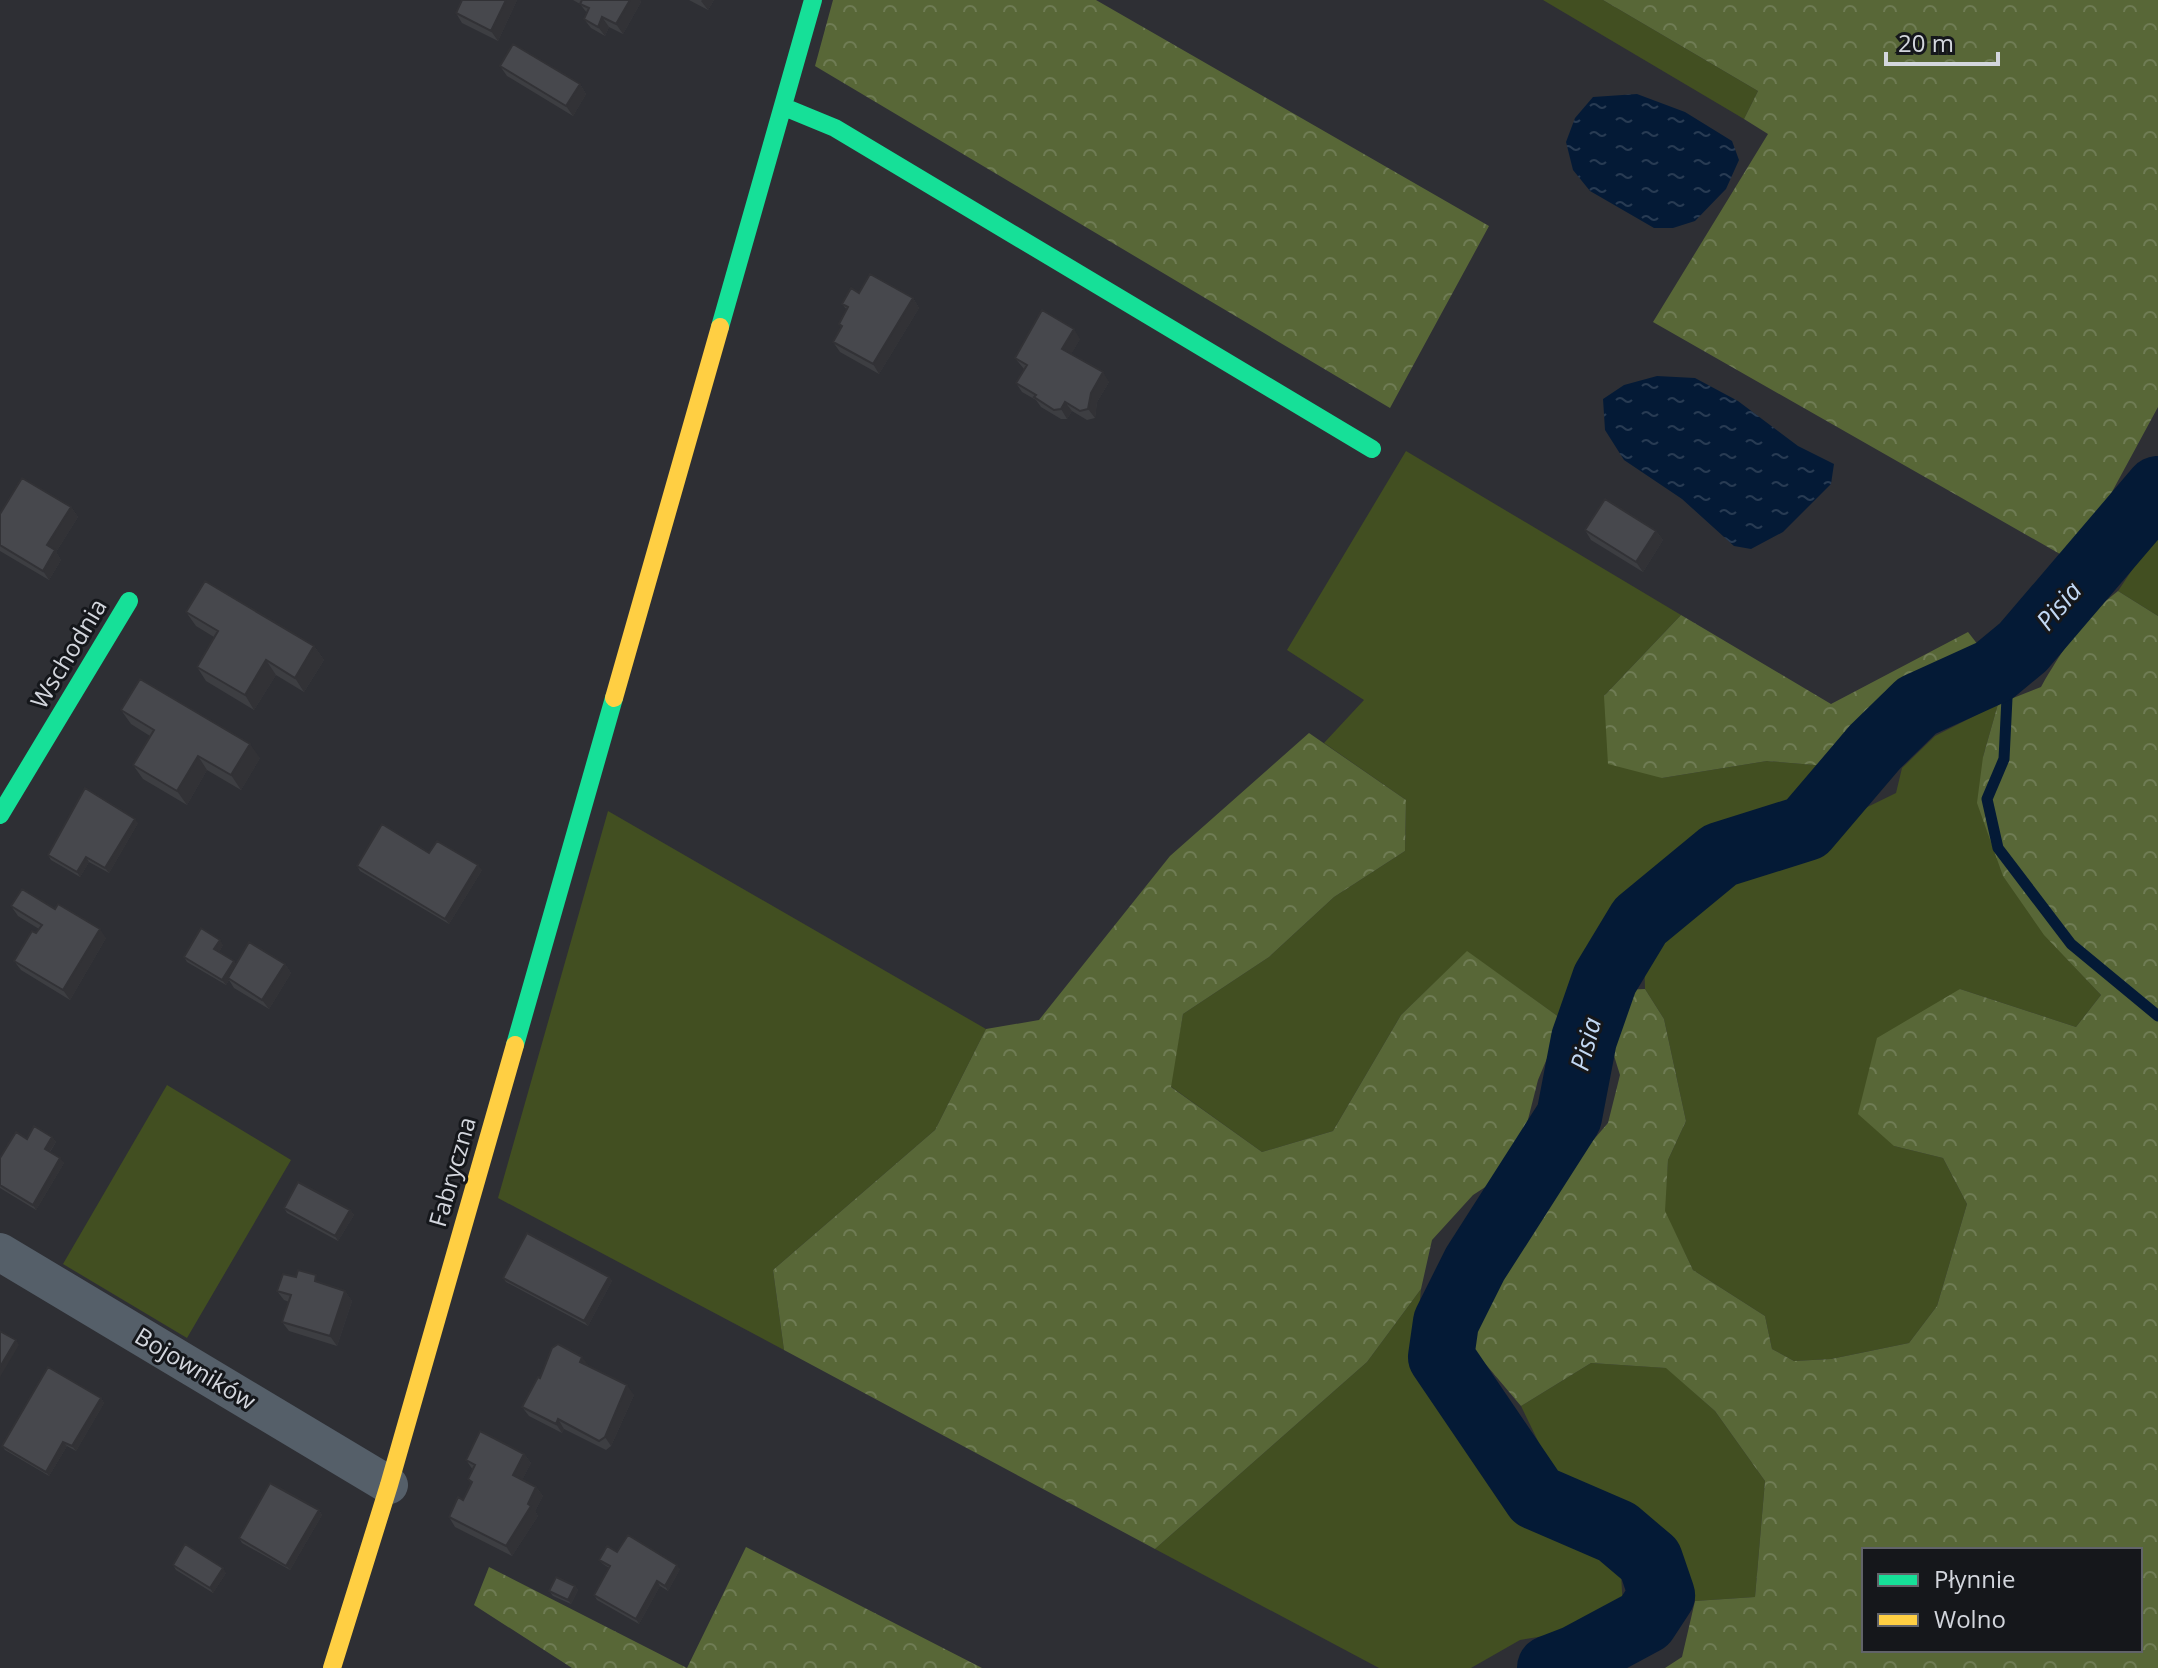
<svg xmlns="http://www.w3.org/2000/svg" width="2158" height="1668" font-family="'Open Sans',sans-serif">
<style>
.green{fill:#424f21}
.forest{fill:url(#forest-crowns);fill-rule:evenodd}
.water{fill:url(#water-ripples)}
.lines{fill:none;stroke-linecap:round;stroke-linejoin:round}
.stream{stroke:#041a36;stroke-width:11}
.river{stroke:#041a36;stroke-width:66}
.street{stroke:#555f69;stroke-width:38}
.fast{stroke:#16e098;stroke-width:18}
.slow{stroke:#ffcf43;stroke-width:18}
.wall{fill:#3d3e42}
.shaded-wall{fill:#323236}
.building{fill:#47484d;stroke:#323236;stroke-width:2}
.labels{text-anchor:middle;stroke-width:6;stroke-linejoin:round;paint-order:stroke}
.street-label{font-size:24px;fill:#d3d6dd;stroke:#15171b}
.water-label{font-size:26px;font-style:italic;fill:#c2d8f4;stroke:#15171b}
</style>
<defs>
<pattern id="forest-crowns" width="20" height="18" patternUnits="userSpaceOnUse" patternTransform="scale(2)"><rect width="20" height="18" fill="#586737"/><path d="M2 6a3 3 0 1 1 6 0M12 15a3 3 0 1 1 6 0" fill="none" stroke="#6f7c54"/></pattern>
<pattern id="water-ripples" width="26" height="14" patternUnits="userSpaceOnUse" patternTransform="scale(2)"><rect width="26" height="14" fill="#041a36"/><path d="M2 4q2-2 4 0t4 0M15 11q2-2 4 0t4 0" fill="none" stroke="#283b53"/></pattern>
</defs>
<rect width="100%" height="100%" fill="#2e2f34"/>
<path class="green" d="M1543,0H1603L1758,91L1744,119Z
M1406,451L1681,615L1604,696L1662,778L1767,761L1838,767L1784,817L1698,838L1666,874L1614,913L1563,1020L1467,952L1401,1015L1333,1131L1262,1152L1170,1086L1183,1014L1269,957L1334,897L1405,851L1406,800L1324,743L1364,700L1287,650Z
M2158,531V616L2118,591Z
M1998,704L1983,757L2045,935L2101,995L2076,1027L1960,989L1894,1146L1943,1158L1967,1204L1937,1306L1909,1343L1831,1359L1794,1361L1772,1349L1765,1316L1693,1270L1664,1211L1668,1160L1686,1121L1664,1019L1645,989L1644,955L1697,902L1770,854L1816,851L1849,816L1896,793L1902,768L1935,736Z
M608,811L986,1029L935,1130L773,1270L784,1350L498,1198Z
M167,1085L291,1160L187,1338L63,1264Z
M1421,1289L1417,1332L1510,1503L1563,1536L1602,1542L1621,1575L1623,1607L1607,1626L1520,1640L1471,1668H1379L1155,1549L1367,1362Z
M1591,1363L1667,1368L1715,1411L1765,1481L1755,1597L1695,1601L1681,1561L1619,1509L1580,1494L1555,1476L1521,1406Z"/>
<path class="forest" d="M833,0H1096L1489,226L1390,408L815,66Z
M1603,0H2158V407L2074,562L1653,322L1768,134L1744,119L1758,91Z
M2118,591L2158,616V1668H1665L1682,1657L1695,1601L1755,1597L1765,1481L1715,1411L1666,1368L1591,1363L1521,1406L1477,1354L1468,1337L1482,1299L1538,1204L1608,1123L1620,1075L1607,1033L1620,990L1645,989L1664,1019L1686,1121L1668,1160L1665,1211L1693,1270L1765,1316L1772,1349L1794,1361L1831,1359L1909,1343L1937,1306L1967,1204L1943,1158L1894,1146L1858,1114L1877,1038L1960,989L2076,1027L2101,995L2044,935L2003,876L1977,803L1983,757L1998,704L2041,687C2062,650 2084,617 2118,591ZM1864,1550H2140V1650H1864Z
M1681,615L1831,704L1968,632L1982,650L1923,669L1878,708L1838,767L1767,761L1662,778L1608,764L1604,696Z
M1309,733L1406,800L1405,851L1334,897L1269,957L1183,1014L1171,1087L1262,1152L1333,1131L1401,1015L1467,951L1563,1020L1538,1080L1516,1167L1473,1195L1432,1240L1421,1289L1367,1362L1155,1549L784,1350L773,1270L935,1130L986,1029L1039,1020L1170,856Z
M746,1547L982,1668H572L474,1605L489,1567L687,1668Z"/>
<path class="water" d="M1637,94L1685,112L1732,141L1739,160L1726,189L1695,221L1673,228H1654L1590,191L1573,170L1566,142L1575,118L1593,97Z
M1657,376L1695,378L1738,401L1798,446L1834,464L1831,484L1783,532L1751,549L1734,546L1682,499L1624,460L1605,430L1603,399L1624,385Z"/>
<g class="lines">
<path class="stream" d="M1994,671L2007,698L2004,759L1987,799L1998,848L2071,944L2158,1016"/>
<path class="river" d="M1550,1668L1576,1658L1645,1621L1662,1595L1650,1560L1617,1532L1536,1497L1441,1357L1446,1322L1475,1264L1569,1117L1584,1039L1605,979L1640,921L1720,855L1806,828L1875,747L1917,706L1994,671L2023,647L2158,489"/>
<path class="street" d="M0,1252L389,1485"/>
<path class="fast" d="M784,107L835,128L1372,449
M720,327L813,0
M0,815L129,601
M515,1045L614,698"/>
<path class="slow" d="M614,698L720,327
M332,1668L389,1485L515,1045"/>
</g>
<path class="wall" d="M517,0L498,41L462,23L456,13Z
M573,0H640L641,2L623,34L609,27L605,36L591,28L584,19L587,13L580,4Z
M689,0H714L708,10Z
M500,66L580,84L586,94L573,116L507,76Z
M913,298L919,308L879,374L840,352L833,342L841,327L839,324L847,310L842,304Z
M1080,339L1071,354L1109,382L1097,402L1095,418L1087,420L1072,411L1067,419H1061L1041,407L1036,400L1022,392L1016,383L1024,369L1015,358Z
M71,507L78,517L56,552L61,560L49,580L0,551V514Z
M1585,530L1656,531L1663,540L1643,572L1591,540Z
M186,612L314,646L324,660L304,692L276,675L254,710L206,681L197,667L214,637L196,626Z
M121,710L260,758L241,790L207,770L187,805L143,779L133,765L150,736L131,724Z
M138,823L109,873L89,862L80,877L51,860L48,855Z
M357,866L482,870L449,924L360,871Z
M11,906L106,938L70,1000L21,970L14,961L39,929L18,916Z
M223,945L219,952L234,961L236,965L285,964L291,973L269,1009L234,988L229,980L226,985L187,962L184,957Z
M52,1137L56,1142L50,1152L64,1163L36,1210L0,1188V1158L27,1139Z
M284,1208L350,1210L354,1215L338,1241L287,1213Z
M609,1277L612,1281L588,1326L506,1282L503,1278Z
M322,1284L345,1291L352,1301L337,1346L289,1331L282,1322L289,1302L284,1300L277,1291Z
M589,1366L634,1395L611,1446L606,1450L564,1429L562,1433L529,1416L522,1407L540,1378Z
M101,1398L104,1403L76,1451L67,1446L49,1476L5,1450L2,1446Z
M524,1454L531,1463L522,1480L536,1487L543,1496L535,1511L538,1516L512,1556L455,1527L449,1517L463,1500L471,1483L468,1479L473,1470L466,1460Z
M319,1510L322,1515L290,1570L242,1543L239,1538Z
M617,1552L680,1569L668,1591L660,1586L639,1624L597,1600L594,1595L609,1568L603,1564L599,1560Z
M173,1565L226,1573L213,1593L176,1570Z
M575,1586L578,1590L571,1604L553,1596L549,1591Z"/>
<path class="shaded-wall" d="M506,0H517L498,41L491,31Z
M630,0H640L641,2L623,34L616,24Z
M702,0H714L708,10L701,1Z
M602,17L609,27L605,36L598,27Z
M580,84L586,94L573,116L566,106Z
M913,298L919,308L879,374L873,364Z
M1074,329L1080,339L1069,358L1062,349Z
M1103,372L1109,382L1097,402L1095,418L1088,409L1091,393Z
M1065,402L1072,411L1067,419L1061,409Z
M71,507L78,517L56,552L61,560L49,580L43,571L47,545Z
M1656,531L1663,540L1643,572L1636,562Z
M314,646L324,660L304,692L295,678Z
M266,660L276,675L254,710L245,695Z
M250,744L260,758L241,790L231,775Z
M198,756L207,770L187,805L177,791Z
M135,819L138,823L109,873L105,868Z
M86,857L89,862L80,877L77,872Z
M478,865L482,870L449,924L445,919Z
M100,929L106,938L70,1000L63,990Z
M220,940L223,945L218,954L214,949Z
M234,961L237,966L226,985L222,980Z
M285,964L291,973L269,1009L262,1000Z
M52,1137L56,1142L48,1154L45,1149Z
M60,1158L64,1163L36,1210L33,1205Z
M350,1210L354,1215L338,1241L335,1236Z
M609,1277L612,1281L588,1326L584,1321Z
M345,1291L352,1301L337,1346L330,1336Z
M16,1340L19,1345L0,1377V1367Z
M582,1357L589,1366L580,1362Z
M627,1385L634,1395L611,1446L605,1437Z
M101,1398L104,1403L76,1451L72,1446Z
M558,1419L564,1429L562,1433L556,1424Z
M63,1442L67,1446L49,1476L46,1472Z
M524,1454L531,1463L520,1484L513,1475Z
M536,1487L543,1496L535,1511L538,1516L512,1556L506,1546Z
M319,1510L322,1515L290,1570L286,1566Z
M677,1565L680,1569L668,1591L665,1586Z
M223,1568L226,1573L213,1593L210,1588Z
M657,1581L660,1586L639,1624L636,1619Z
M575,1586L578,1590L571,1604L568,1600Z"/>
<path class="building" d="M462,0H506L491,31L456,13Z
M582,0H630L616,24L602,17L598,27L584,19L589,8L580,4Z
M513,44L580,84L566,106L500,66Z
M870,274L913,298L873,364L833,342L842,326L839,324L848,307L842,304L851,288L859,293Z
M1042,310L1074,329L1062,349L1103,372L1091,393L1088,409L1080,411L1065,402L1061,409L1054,410L1034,397L1036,395L1016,383L1027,365L1015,358Z
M22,478L71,507L47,545L55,550L43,571L0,545V514Z
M1605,499L1656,531L1636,562L1585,530Z
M205,581L314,646L295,678L266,660L245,695L197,667L218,631L186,612Z
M140,679L250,744L231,775L198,756L177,791L133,765L154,730L121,710Z
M85,788L135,819L105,868L86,857L77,872L48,855Z
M382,824L429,853L437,841L478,865L445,919L357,866Z
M22,889L55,909L58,904L100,929L63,990L14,961L32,931L36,933L42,925L11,906Z
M201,928L220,940L214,949L234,961L222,980L184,957Z
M249,942L285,964L262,1000L228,978Z
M34,1126L52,1137L45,1149L60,1158L33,1205L0,1185V1158L16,1132L27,1139Z
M298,1182L350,1210L335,1236L284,1208Z
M527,1233L609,1277L584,1321L503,1278Z
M298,1270L316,1275L315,1281L345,1291L330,1336L282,1322L291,1295L277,1291L283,1274L296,1277Z
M0,1331L16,1340L0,1367Z
M558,1344L582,1357L580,1362L627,1385L605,1437L599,1441L558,1419L556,1424L522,1407L538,1377L540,1378L552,1348Z
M48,1367L101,1398L72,1446L63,1442L46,1472L2,1446Z
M480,1431L524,1454L513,1475L536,1487L528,1504L531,1506L506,1546L449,1517L458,1497L463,1500L472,1482L468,1479L475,1465L466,1460Z
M270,1483L319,1510L286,1566L239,1538Z
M628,1535L677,1565L665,1586L657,1581L636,1619L594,1595L610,1566L599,1560L607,1546L617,1552Z
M185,1544L223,1568L210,1588L173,1565Z
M556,1577L575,1586L568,1600L549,1591Z"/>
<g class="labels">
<g class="street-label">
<text transform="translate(69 654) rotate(-59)" y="8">Wschodnia</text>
<text transform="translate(453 1172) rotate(-74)" y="8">Fabryczna</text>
<text transform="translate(195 1369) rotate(31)" y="8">Bojowników</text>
</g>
<g class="water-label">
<text transform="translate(2059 606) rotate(-50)" y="9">Pisia</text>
<text transform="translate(1586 1044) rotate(-75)" y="9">Pisia</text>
</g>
</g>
<rect x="1862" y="1548" width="280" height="104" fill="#15171b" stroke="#616369" stroke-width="2"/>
<rect x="1878" y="1574" width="40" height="12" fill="#16e098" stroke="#616369" stroke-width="2"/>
<text x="1934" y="1588" font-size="24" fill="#d3d6dd">Płynnie</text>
<rect x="1878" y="1614" width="40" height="12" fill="#ffcf43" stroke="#616369" stroke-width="2"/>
<text x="1934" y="1628" font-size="24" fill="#d3d6dd">Wolno</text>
<path d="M1886 52v12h112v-12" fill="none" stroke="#d3d6dd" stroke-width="4"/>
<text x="1898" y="52" font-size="24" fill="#d3d6dd" stroke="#15171b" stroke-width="6" paint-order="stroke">20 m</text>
</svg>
